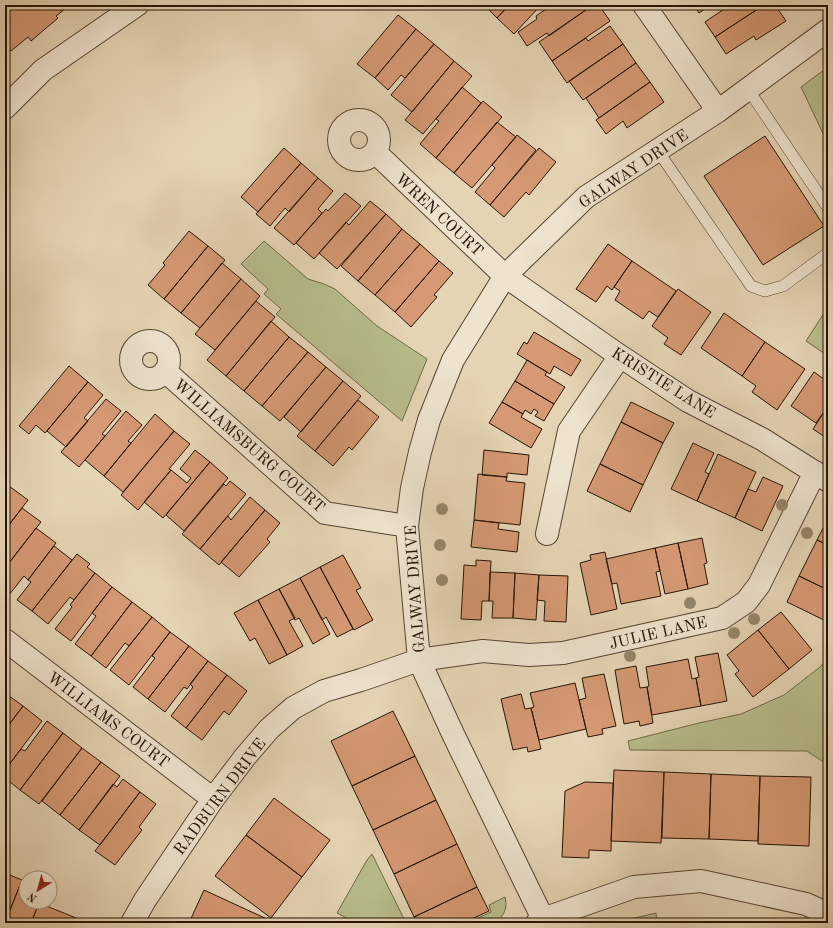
<svg xmlns="http://www.w3.org/2000/svg" width="833" height="928" font-family="'Old Standard TT',serif">
<style>
.green{fill:#b7bc8b;stroke:#6e6848}
.building{fill:#d59973;stroke:#261306}
.lines{fill:none;stroke-linecap:round;stroke-linejoin:round}
.service-casing{stroke:#564332;stroke-width:12}
.minor-casing{stroke:#564332;stroke-width:24}
.service{stroke:#eee3ce;stroke-width:11}
.minor{stroke:#eee3ce;stroke-width:22}
.tree{fill:#94866a}
.labels{text-anchor:middle;stroke-width:3;stroke-linejoin:round;paint-order:stroke}
.street-label{font-size:16px;fill:#261306;stroke:#eee3ce}
</style>
<rect width="100%" height="100%" fill="#e5d4b4"/>
<filter id="stains"><feTurbulence type="fractalNoise" baseFrequency=".005" numOctaves="4"/><feColorMatrix values="0 0 0 0 .2 0 0 0 0 .09 0 0 0 0 .02 0 0 0 .5 -.17"/></filter>
<radialGradient id="worn" r=".72"><stop offset=".6" stop-color="#630" stop-opacity="0"/><stop offset="1" stop-color="#630" stop-opacity=".3"/></radialGradient>
<path class="green" d="M828,67V144L801,87Z
M264,241L308,279L324,284L335,289L377,326L427,359L402,421L276,314L281,309L264,294L268,289L241,264Z
M828,307V356L806,341Z
M828,658V765L807,751L630,750L628,741L699,723L741,714L784,695L820,667Z
M372,854L406,923H356L337,913L367,860Z
M505,897C508,908 504,915 496,923H467L491,912L489,905Z
M656,913L657,923H613Z"/>
<path class="building" d="M5,5H62L65,9L56,16L58,18L31,41L28,37L11,51L5,45Z
M484,5H509L497,18Z
M509,5H541L514,34L497,18Z
M552,5H593L549,36L547,33L527,46L518,32L537,19L536,16Z
M593,5H599L610,21L552,61L539,42Z
M694,5H711L699,13Z
M730,5H764L715,37L705,22Z
M764,5H775L786,21L756,40L754,36L726,54L715,37Z
M398,15L416,29L375,78L357,64Z
M610,26L623,44L567,83L552,61L586,38L588,41Z
M416,29L434,44L405,78L401,75L388,90L375,78Z
M434,44L454,61L412,112L391,95Z
M623,44L636,63L583,100L569,81Z
M454,61L472,76L423,134L405,120Z
M636,63L650,82L599,118L586,98Z
M650,82L664,102L627,128L623,121L606,134L596,120Z
M462,87L481,103L436,158L420,144L439,121L436,119Z
M483,101L502,117L454,173L436,158Z
M497,122L516,137L472,188L454,173Z
M517,135L536,150L490,205L475,192L495,168L492,165Z
M765,136L824,226L763,265L704,176Z
M284,148L301,163L258,212L241,197Z
M539,148L556,162L529,195L526,192L504,217L490,205Z
M301,163L318,178L289,212L285,208L270,226L256,214Z
M318,178L333,191L318,209L322,213L294,245L274,228Z
M345,193L361,206L314,259L296,243L326,209L328,211Z
M370,201L386,214L337,269L319,253L346,222L349,225Z
M386,214L402,229L358,281L341,266Z
M402,229L420,244L375,295L358,281Z
M189,231L208,246L164,299L148,285L165,265L163,263Z
M420,244L439,261L395,312L375,295Z
M608,244L632,261L612,290L607,286L596,302L576,289Z
M208,246L225,260L181,313L164,299Z
M439,261L453,273L434,295L437,297L411,327L395,312Z
M632,261L676,291L658,317L649,311L643,319L615,300L620,291L614,287Z
M222,263L241,279L200,328L181,313Z
M241,279L260,296L215,350L195,334Z
M678,289L711,312L681,355L664,344L668,338L652,326Z
M256,301L275,317L226,376L207,360Z
M724,313L765,342L742,376L701,348Z
M271,321L289,337L244,391L226,376Z
M534,332L581,360L571,376L554,366L550,374L517,354L524,342L527,344Z
M289,337L308,352L262,406L244,391Z
M765,342L805,369L777,410L752,392L756,386L742,376Z
M308,352L326,367L280,421L262,406Z
M527,360L547,372L545,375L565,387L554,404L515,381Z
M69,366L88,382L45,433L36,425L29,434L19,426Z
M326,367L343,381L301,432L284,417Z
M814,372L828,382V406L816,423L791,406Z
M343,381L361,396L315,451L297,436Z
M515,381L554,404L544,421L535,416L538,412L534,409L531,414L525,410L523,414L502,402Z
M88,382L103,395L84,418L88,421L66,447L47,431Z
M106,399L121,411L102,434L105,436L79,467L61,452Z
M358,400L379,417L352,450L349,447L333,466L315,451Z
M502,402L523,414L521,417L542,429L531,448L489,423Z
M631,402L674,423L663,443L621,422Z
M828,406V439L813,429Z
M126,411L142,425L128,441L131,443L104,476L85,460Z
M155,414L174,431L123,492L104,476Z
M621,422L663,443L643,485L600,464Z
M174,431L190,444L169,469L171,470L138,510L121,495Z
M693,443L714,453L705,472L709,474L697,501L671,489Z
M195,450L210,462L163,518L144,502L171,470L187,483L191,478L180,469Z
M484,450L529,455L527,475L507,473V477L482,475Z
M718,454L756,472L735,518L697,501Z
M210,462L228,478L184,531L166,515Z
M600,464L643,485L630,512L587,491Z
M478,474L507,477L506,481L525,483L520,525L474,520Z
M763,477L783,486L762,531L735,518L748,489L756,492Z
M230,481L246,494L200,549L182,534L224,484L226,486Z
M5,483L9,486L5,491Z
M9,486L28,500L5,530V491Z
M250,497L265,510L219,565L200,549L228,516L231,520Z
M22,508L41,522L5,568V530Z
M265,510L280,523L267,539L270,542L239,577L221,562Z
M828,518V545L817,540Z
M474,520L499,523L498,529L519,532L517,552L471,547Z
M36,528L56,543L28,580L24,576L9,595L5,592V568Z
M702,538L707,563L704,564L708,584L688,589L678,543Z
M817,540L828,545V590L799,576Z
M678,543L688,589L665,594L655,548Z
M54,546L72,560L32,611L17,600L31,582L28,580Z
M655,548L660,571L656,572L661,596L621,604L617,583L612,584L606,559Z
M605,552L617,609L591,615L580,563L591,560L590,555Z
M77,554L90,564L87,567L95,573L74,600L70,597L48,624L32,611Z
M343,555L361,588L356,590L373,620L354,630L320,567Z
M476,560L491,561L489,601H482L481,620L461,619L464,565L476,566Z
M320,567L353,629L337,637L326,617L322,620L300,578Z
M490,572L515,573L513,618H492L493,601H489Z
M95,573L112,587L71,641L55,629L72,607L70,605Z
M515,573L539,575L536,620L513,618Z
M539,575L568,576L566,622L544,621L545,601L537,600Z
M799,576L828,590V622L787,602Z
M300,578L330,634L313,644L299,618L295,620L279,589Z
M112,587L132,602L91,656L75,644L96,616L92,613Z
M279,589L295,618L289,621L303,646L287,655L258,600Z
M258,600L287,655L269,664L255,638L250,641L234,613Z
M132,602L152,617L129,646L125,643L106,668L91,656Z
M781,612L812,650L789,669L758,630Z
M152,617L170,632L129,685L110,670Z
M758,630L789,669L753,697L735,674L739,671L727,655Z
M170,632L189,646L148,699L133,687L155,658L152,656Z
M189,646L208,661L187,689L184,687L165,712L148,699Z
M718,653L727,701L701,706L696,678L699,677L695,657Z
M688,659L692,679L696,678L701,706L652,715L647,687L649,686L646,667Z
M208,661L227,675L186,728L171,716L193,687L190,684Z
M636,666L640,688L647,687L653,723L640,726L639,721L624,724L615,670Z
M604,674L616,726L602,729L603,734L588,737L579,700L586,698L582,678Z
M227,675L247,691L229,715L224,711L202,740L186,728Z
M575,683L586,729L539,740L531,708L534,707L530,693Z
M5,693L23,706L5,730Z
M521,694L525,709L531,708L541,749L528,752L527,747L513,750L501,699Z
M23,706L42,721L5,770V730Z
M393,711L415,756L352,786L331,741Z
M47,721L63,733L20,790L5,778V770L21,749L25,751Z
M63,733L82,748L39,804L20,790Z
M82,748L101,762L60,815L42,801Z
M415,756L436,800L373,830L352,786Z
M101,762L120,776L79,830L60,815Z
M614,770L664,772L661,843L611,841Z
M664,772L711,774L709,839L662,838Z
M711,774L760,776L758,841L709,839Z
M760,776L811,777L809,846L758,844Z
M123,779L140,792L100,845L79,830L113,784L117,787Z
M585,782L613,783L611,851L589,850V858L562,857L565,791Z
M140,792L156,804L139,827L142,830L115,865L95,851Z
M274,798L330,840L302,877L246,835Z
M436,800L457,844L394,874L373,830Z
M246,835L302,877L271,918L215,876Z
M457,844L477,887L414,917L394,874Z
M5,873L22,880L5,922Z
M22,880L26,882V902L39,903L31,923H5Z
M477,887L489,911L463,923H417L414,917Z
M204,890L269,920L267,923H189Z
M39,903L86,922L85,923H31Z"/>
<g class="lines">
<defs>
<path id="service" d="M748,89L828,208
M658,151L751,286L765,291L783,286L828,253"/>
<path id="minor" d="M644,5L718,111
M5,108L43,70L137,5
M339 140a20 20 0 1 1 40 0a20 20 0 1 1-40 0Z
M375,152L505,276L620,356L688,401L762,439L827,480
M131 360a19 19 0 1 1 38 0a19 19 0 1 1-38 0Z
M165,371L325,513L407,526
M547,534L569,431L620,356
M5,640L213,799
M543,919L453,734L419,660L407,526L412,488L420,452L429,420L453,360L505,276L586,197L718,111L828,30
M132,923L145,900L213,799L245,757L269,729L293,708L324,691L361,680L419,660L483,651L529,655L563,653L722,618L746,602L759,585L815,472
M537,923L543,919L634,887L701,881L806,904L828,914"/>
</defs>
<use href="#service" class="service-casing"/>
<use href="#minor" class="minor-casing"/>
<use href="#service" class="service"/>
<use href="#minor" class="minor"/>
</g>
<g class="tree">
<circle cx="782" cy="505" r="6"/>
<circle cx="442" cy="509" r="6"/>
<circle cx="807" cy="533" r="6"/>
<circle cx="440" cy="545" r="6"/>
<circle cx="442" cy="580" r="6"/>
<circle cx="690" cy="603" r="6"/>
<circle cx="754" cy="619" r="6"/>
<circle cx="734" cy="633" r="6"/>
<circle cx="630" cy="656" r="6"/>
</g>
<g class="labels">
<g class="street-label">
<text transform="translate(633 168) rotate(-34)" y="6">GALWAY DRIVE</text>
<text transform="translate(440 214) rotate(43)" y="6">WREN COURT</text>
<text transform="translate(664 382) rotate(32)" y="6">KRISTIE LANE</text>
<text transform="translate(250 445) rotate(41)" y="6">WILLIAMSBURG COURT</text>
<text transform="translate(414 589) rotate(-94)" y="6">GALWAY DRIVE</text>
<text transform="translate(658 632) rotate(-13)" y="6">JULIE LANE</text>
<text transform="translate(109 719) rotate(37)" y="6">WILLIAMS COURT</text>
<text transform="translate(219 796) rotate(-53)" y="6">RADBURN DRIVE</text>
</g>
</g>
<rect width="833" height="928" fill="none" stroke="#e5d4b4" stroke-width="20"/>
<rect x="6" y="6" width="821" height="916" fill="none" stroke="#261306" stroke-width="2"/>
<rect x="10" y="10" width="813" height="908" fill="none" stroke="#261306"/>
<g transform="translate(38 890) rotate(217)"><circle r="19" fill="#eee3ce" stroke="#9e907e"/>
<path d="M0-3L7 15L0 10L-7 15Z" fill="#8f2418"/>
<text y="-6" font-size="11" font-weight="bold" text-anchor="middle" fill="#261306">N</text>
</g>
<rect width="100%" height="100%" filter="url(#stains)"/>
<rect width="100%" height="100%" fill="url(#worn)"/>
</svg>
